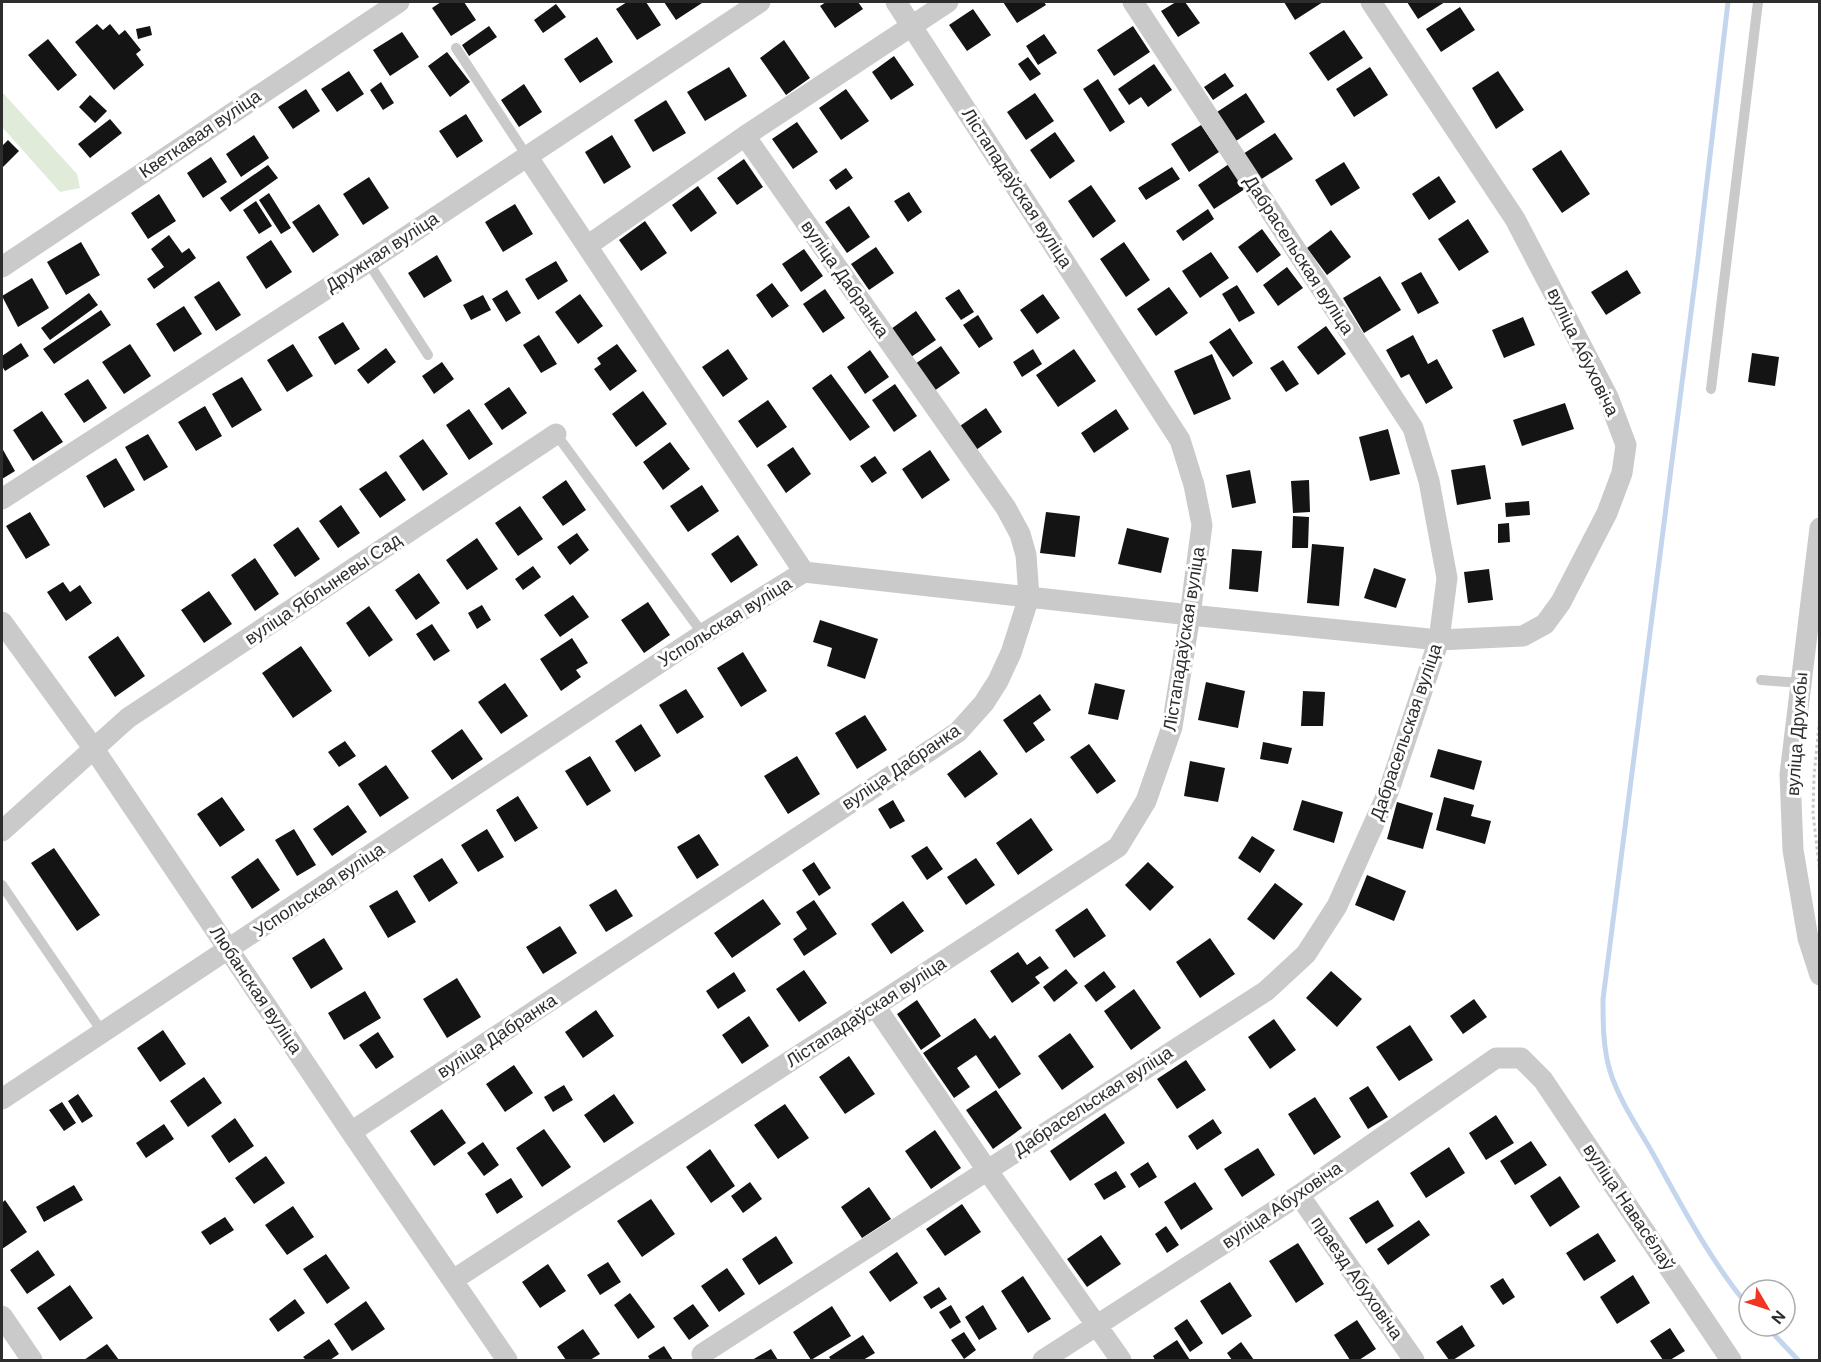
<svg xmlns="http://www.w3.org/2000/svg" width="1821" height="1362" font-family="'DM Sans',sans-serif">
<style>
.green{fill:#e0ecd9}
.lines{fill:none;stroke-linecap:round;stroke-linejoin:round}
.stream{stroke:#c4d6ed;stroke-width:5}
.building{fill:#141414}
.path{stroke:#cacaca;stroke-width:3;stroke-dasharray:3 3;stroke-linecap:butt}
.service{stroke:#cacaca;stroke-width:10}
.minor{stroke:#cacaca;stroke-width:21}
.labels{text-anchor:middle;stroke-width:6;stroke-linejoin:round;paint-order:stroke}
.street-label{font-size:18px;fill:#2d2d2d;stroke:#fff}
</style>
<rect width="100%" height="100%" fill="#fff"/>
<path class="green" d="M2,92L77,174L80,188L60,192L2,127Z"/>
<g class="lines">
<path class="stream" d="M1728,2L1698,258L1603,999C1603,1023 1603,1048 1610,1071C1619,1100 1637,1126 1652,1152C1680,1203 1711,1262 1749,1307
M1766,1326L1798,1360"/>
</g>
<path class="building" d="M441,2H464L476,20L451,36L432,8Z
M627,2H646L661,25L637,40L616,9Z
M664,2H701L702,3L676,20Z
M826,2H858L863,9L835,28L820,6Z
M1003,2H1044L1046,5L1017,23Z
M1176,2H1185L1200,23L1178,37L1161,11Z
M1284,2H1323L1295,20Z
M1407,2H1445L1418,19Z
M556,4L566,17L543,33L534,20Z
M1460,7L1475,30L1441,52L1426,29Z
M973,9L991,35L967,51L949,25Z
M97,24L103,30L110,24L119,35L125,30L141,50L136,54L144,65L114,90L75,42Z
M150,26L152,35L138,39L136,29Z
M489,26L497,37L469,56L462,45Z
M1133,26L1150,52L1114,76L1097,50Z
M1344,30L1363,58L1328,81L1309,53Z
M402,32L419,57L390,76L373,50Z
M1044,34L1057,53L1038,65L1026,46Z
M597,37L613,62L580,83L564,59Z
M48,39L77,75L58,91L28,55Z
M784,40L810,78L786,95L760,58Z
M447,52L470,82L450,97L428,66Z
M894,56L914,85L891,100L872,72Z
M1028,57L1041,74L1030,81L1018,64Z
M1154,64L1172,90L1148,107L1141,97L1129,105L1118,89Z
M729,67L747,96L705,121L687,92Z
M1370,67L1388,95L1354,117L1336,89Z
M349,71L364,94L337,112L321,89Z
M1498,71L1524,110L1496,129L1472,88Z
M1225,73L1234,86L1213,100L1204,87Z
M1098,79L1125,122L1110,132L1083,89Z
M381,82L394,103L383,110L370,90Z
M524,84L542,112L519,127L501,100Z
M306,89L320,111L293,129L278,107Z
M846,89L869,121L841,140L819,108Z
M1035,93L1054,121L1026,140L1007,112Z
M1246,93L1265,122L1236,141L1217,112Z
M90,95L107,111L95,123L79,107Z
M666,100L686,133L653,152L634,120Z
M466,114L483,141L457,158L439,131Z
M110,119L122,133L90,158L78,144Z
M797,122L818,152L793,169L772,139Z
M1201,125L1219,152L1189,172L1171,144Z
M1055,132L1075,161L1050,179L1030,150Z
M1275,133L1293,159L1260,180L1243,154Z
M254,135L269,158L241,177L226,154Z
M612,135L631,167L604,184L585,152Z
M8,140L19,151L2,168V146Z
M1561,150L1590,194L1562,213L1532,169Z
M211,157L227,182L203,198L187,173Z
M744,159L763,187L737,205L717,178Z
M1344,162L1360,188L1331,206L1315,180Z
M1229,164L1245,189L1214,209L1198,185Z
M268,165L278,178L230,212L220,198Z
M1172,167L1180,179L1146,200L1138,188Z
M846,168L853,178L836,190L829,180Z
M1439,176L1456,202L1429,220L1412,194Z
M369,177L389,208L363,225L343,194Z
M1091,185L1116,221L1093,238L1068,201Z
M698,186L717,213L691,232L672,205Z
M909,192L922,212L908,222L894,201Z
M269,193L291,228L281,234L259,200Z
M159,194L176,221L148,239L131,213Z
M256,201L272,226L259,234L243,210Z
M319,204L339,235L313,253L292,222Z
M515,204L533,234L503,252L485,222Z
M849,206L870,237L847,253L825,222Z
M1208,209L1214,219L1183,241L1176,231Z
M1468,219L1489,252L1459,271L1438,239Z
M645,221L667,253L641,271L619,240Z
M1262,229L1281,255L1257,273L1238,247Z
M1331,230L1351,257L1327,275L1307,248Z
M169,235L182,253L189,248L196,258L154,289L147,279L164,267L151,249Z
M271,240L292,272L266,289L246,257Z
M81,242L100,275L66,295L47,262Z
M1124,242L1150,280L1126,297L1100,259Z
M876,247L894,273L869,290L851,264Z
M804,249L823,276L801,292L782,264Z
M1211,252L1229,278L1200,298L1182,271Z
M437,255L452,281L424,298L408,273Z
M556,261L568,281L538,300L525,279Z
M1287,267L1303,288L1278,306L1263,285Z
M1627,270L1641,293L1606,315L1591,292Z
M1421,272L1439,303L1418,314L1401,283Z
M1380,276L1401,310L1364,333L1343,298Z
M32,278L49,308L18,327L2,296Z
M219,281L241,315L216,331L194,297Z
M772,283L789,306L772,318L756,295Z
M1237,285L1255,313L1239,322L1222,294Z
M1169,287L1188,313L1156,336L1137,309Z
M825,289L845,318L823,333L803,304Z
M959,289L974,312L961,320L945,298Z
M507,290L521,313L506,322L492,299Z
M89,293L98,305L50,340L41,328Z
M580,294L603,326L578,344L555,312Z
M1043,294L1060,318L1037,334L1020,310Z
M483,295L491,310L471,320L463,305Z
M184,306L202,334L174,352L156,324Z
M101,310L111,325L54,364L43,349Z
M916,311L936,340L911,357L891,329Z
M978,315L993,339L979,348L963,325Z
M1523,317L1535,345L1504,358L1492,330Z
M343,322L360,349L335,365L318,337Z
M1326,326L1346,354L1318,375L1297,347Z
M1230,328L1253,363L1233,377L1209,342Z
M539,335L557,364L541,373L523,345Z
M1413,335L1428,364L1437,359L1453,388L1426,404L1409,374L1401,378L1386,350Z
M21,343L29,356L5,371L2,366V356Z
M130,344L151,376L124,394L102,362Z
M293,344L313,376L287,392L267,360Z
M617,344L637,371L610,391L594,369L601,364L597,358Z
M941,346L960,373L934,391L915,364Z
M386,348L396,362L368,384L357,370Z
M728,349L748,379L723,397L702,367Z
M1033,349L1042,364L1022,377L1013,362Z
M1074,349L1096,381L1058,407L1036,375Z
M870,350L889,377L865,394L847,367Z
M1752,353L1779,357L1775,386L1748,382Z
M1212,354L1231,399L1194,415L1174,371Z
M1283,360L1299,384L1286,392L1270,368Z
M442,362L454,379L434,394L422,376Z
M831,374L870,427L850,441L812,388Z
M242,377L262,410L232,428L212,394Z
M88,379L107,408L84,423L64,394Z
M895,384L917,416L894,432L872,400Z
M509,387L527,413L502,430L484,404Z
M643,391L667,424L636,447L612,414Z
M768,400L787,427L757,448L738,421Z
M1565,403L1574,429L1522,446L1513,420Z
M205,406L222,436L196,451L178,422Z
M986,408L1002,432L973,452L957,428Z
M469,409L493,444L469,460L446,425Z
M1116,409L1129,429L1094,453L1081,433Z
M42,411L63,442L33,461L13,430Z
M1388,429L1400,474L1370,481L1359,437Z
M148,434L168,467L144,481L125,447Z
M423,439L448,474L423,491L399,456Z
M670,442L690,469L663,490L643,462Z
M793,447L811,474L786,493L767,465Z
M2,448L15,471L2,479Z
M930,450L950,480L922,499L902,469Z
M875,456L887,473L872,483L860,466Z
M116,458L135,490L104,508L86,476Z
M1485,465L1491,499L1457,505L1451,470Z
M1250,470L1256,503L1232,508L1226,475Z
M386,471L406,500L380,518L359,489Z
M566,480L586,510L563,526L542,497Z
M1309,480L1310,512L1293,513L1291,481Z
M702,485L719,511L688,532L670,506Z
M1529,501L1530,515L1506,517L1505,503Z
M341,505L360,533L338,548L319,521Z
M520,506L543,539L518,556L495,523Z
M30,512L50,545L26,559L6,526Z
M1046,512L1080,516L1075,557L1040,553Z
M1293,516L1309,517L1308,548H1292Z
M1509,523L1510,542L1498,543V524Z
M298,527L320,559L295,577L273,545Z
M1127,528L1169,538L1161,573L1118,564Z
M577,533L589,550L570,565L557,547Z
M738,535L758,565L731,583L711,554Z
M477,538L498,569L467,590L446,560Z
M1312,544L1344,547L1339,606L1307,603Z
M1232,549L1262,551L1258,592L1229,589Z
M255,558L279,594L255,611L231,575Z
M533,566L541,577L523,590L515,579Z
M1374,568L1406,579L1396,608L1364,598Z
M1489,569L1493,600L1468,603L1464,572Z
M419,573L440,603L416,620L395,590Z
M63,582L70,592L80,585L92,603L66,621L47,592Z
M209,591L232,624L204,643L181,610Z
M573,595L589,617L560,637L544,615Z
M648,602L670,635L644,653L621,620Z
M482,605L491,620L477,629L468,613Z
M369,606L393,640L369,657L346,623Z
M820,620L878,639L865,679L827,666L832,648L813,642Z
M432,624L450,651L434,661L416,634Z
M118,636L145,676L115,697L88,657Z
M572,638L588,663L576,670L581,677L561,691L540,659Z
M301,646L332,691L293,718L262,673Z
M743,652L767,691L741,707L717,668Z
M1206,682L1245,691L1238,728L1198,720Z
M505,683L528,716L501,734L478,702Z
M1095,683L1125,690L1118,720L1088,714Z
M686,689L704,717L677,734L659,705Z
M1303,691L1325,692L1323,726H1301Z
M1040,694L1051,710L1033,723L1045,740L1026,753L1003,720Z
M865,715L887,750L857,769L835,733Z
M641,724L661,756L635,772L615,741Z
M462,729L483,759L452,780L431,751Z
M345,741L356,756L339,767L328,752Z
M1263,742L1292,748L1288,764L1260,759Z
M1089,744L1116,781L1097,794L1070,757Z
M1438,749L1482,761L1474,790L1430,777Z
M980,750L998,774L965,798L947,774Z
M590,756L611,791L587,806L565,771Z
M797,756L820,794L788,814L764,776Z
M1190,761L1225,768L1218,802L1184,796Z
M386,765L409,798L380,817L358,784Z
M518,796L538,828L515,842L496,810Z
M222,797L245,830L220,847L197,814Z
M1444,797L1474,805L1471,816L1491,821L1485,844L1436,830Z
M893,800L905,821L890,829L878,809Z
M1302,800L1343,812L1334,843L1293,830Z
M1397,802L1433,813L1423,849L1387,839Z
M348,805L367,832L332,856L313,829Z
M1031,818L1053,850L1018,875L996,843Z
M294,829L316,865L297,876L275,840Z
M487,829L504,857L478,872L461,845Z
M699,834L719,865L697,879L677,847Z
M1252,836L1275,850L1260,873L1238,858Z
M927,846L943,869L927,880L911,856Z
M54,848L100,915L77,931L31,863Z
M258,858L280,890L252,909L231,877Z
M442,858L458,883L429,902L413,876Z
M976,858L995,885L966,905L947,877Z
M814,862L831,888L819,896L802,870Z
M1148,862L1174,887L1150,911L1125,885Z
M1367,875L1406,891L1394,921L1355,905Z
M1275,883L1303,904L1274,940L1247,919Z
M616,889L633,916L606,932L589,905Z
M397,890L416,922L388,938L369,906Z
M763,899L781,924L732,958L714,933Z
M814,900L837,934L804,956L793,939L807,929L796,912Z
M903,901L924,931L891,954L871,924Z
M1087,908L1106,936L1074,958L1055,930Z
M560,926L577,953L543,974L526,947Z
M324,938L343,969L311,989L292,958Z
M1210,938L1235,974L1200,998L1176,962Z
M1018,952L1027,965L1040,956L1049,968L1035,977L1040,983L1012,1003L990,971Z
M1066,969L1078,983L1054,1002L1043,987Z
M804,970L827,1003L799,1022L776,989Z
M1104,971L1116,987L1096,1002L1084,986Z
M1331,971L1362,999L1337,1027L1306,998Z
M734,972L746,991L718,1009L706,991Z
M457,978L481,1017L447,1038L423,999Z
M1134,989L1161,1028L1131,1050L1104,1011Z
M365,991L381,1018L344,1040L328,1013Z
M1474,999L1487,1017L1463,1034L1450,1016Z
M917,1000L941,1036L921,1050L897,1014Z
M596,1010L614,1036L583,1058L565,1032Z
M749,1016L769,1046L742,1064L722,1035Z
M975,1018L990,1039L995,1035L1021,1074L999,1089L976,1055L957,1068L970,1087L954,1098L923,1053Z
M1274,1019L1296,1050L1270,1069L1248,1037Z
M1410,1025L1433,1060L1399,1081L1376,1047Z
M163,1030L186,1064L160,1082L137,1048Z
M378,1032L394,1057L376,1069L359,1045Z
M1070,1033L1094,1067L1062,1090L1038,1056Z
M849,1056L875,1094L845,1114L819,1077Z
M1186,1060L1206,1090L1177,1109L1157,1079Z
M514,1065L533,1093L505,1112L486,1084Z
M204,1077L222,1103L188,1127L170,1101Z
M564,1085L573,1100L553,1112L544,1097Z
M1368,1086L1388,1117L1368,1129L1349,1098Z
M996,1090L1022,1128L993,1149L966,1110Z
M78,1094L93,1116L82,1123L68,1101Z
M614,1094L634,1123L604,1143L584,1115Z
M1315,1097L1341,1137L1314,1155L1288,1114Z
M62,1102L76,1123L64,1131L49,1110Z
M785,1104L809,1138L778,1159L754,1125Z
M442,1109L466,1143L434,1166L410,1131Z
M1105,1113L1125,1143L1070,1181L1050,1151Z
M1496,1115L1514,1143L1486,1160L1469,1133Z
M235,1118L254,1146L229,1163L211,1136Z
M1213,1119L1222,1133L1197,1150L1188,1136Z
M164,1124L174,1139L146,1158L136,1143Z
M544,1129L571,1167L542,1187L516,1148Z
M935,1130L961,1168L931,1189L905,1151Z
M1531,1141L1547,1165L1515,1185L1500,1161Z
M483,1142L499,1165L484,1176L467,1153Z
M1449,1147L1465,1173L1426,1198L1410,1173Z
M1258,1148L1275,1175L1242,1197L1224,1169Z
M710,1149L735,1186L711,1203L686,1167Z
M266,1156L285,1183L254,1204L235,1178Z
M1148,1162L1157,1177L1139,1188L1130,1174Z
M1116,1171L1126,1187L1104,1200L1094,1184Z
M1560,1176L1580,1207L1550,1227L1530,1196Z
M511,1178L523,1197L497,1214L485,1194Z
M750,1182L762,1199L743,1213L731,1196Z
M1195,1182L1213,1209L1181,1230L1164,1202Z
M74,1185L83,1200L44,1222L36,1207Z
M869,1187L891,1219L862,1238L841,1207Z
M651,1199L675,1234L642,1257L617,1221Z
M5,1200L27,1232L2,1249V1203Z
M1378,1200L1394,1226L1366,1244L1349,1218Z
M962,1204L981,1232L945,1256L926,1229Z
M293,1206L314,1237L287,1255L265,1225Z
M225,1217L234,1230L210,1245L201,1232Z
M1419,1220L1430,1235L1388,1265L1377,1249Z
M1166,1226L1179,1245L1167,1253L1155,1234Z
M1598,1233L1616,1261L1584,1281L1566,1253Z
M1101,1235L1121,1264L1087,1287L1067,1259Z
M776,1236L793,1263L759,1285L742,1259Z
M1298,1243L1324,1284L1296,1303L1269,1261Z
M38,1250L55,1275L27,1294L10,1270Z
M897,1252L918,1283L890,1302L869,1272Z
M326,1254L350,1288L327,1304L303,1269Z
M608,1262L621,1282L600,1295L587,1275Z
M548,1264L566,1291L540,1308L522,1282Z
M727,1268L745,1294L719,1312L701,1286Z
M1633,1275L1650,1303L1617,1324L1600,1297Z
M1023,1276L1051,1319L1028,1333L1001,1291Z
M1503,1278L1515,1297L1503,1305L1490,1286Z
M1230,1282L1252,1316L1222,1335L1200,1301Z
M70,1285L93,1318L60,1341L37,1308Z
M939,1287L947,1299L931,1309L923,1297Z
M630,1293L655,1327L638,1339L614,1305Z
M295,1299L305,1313L278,1332L269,1319Z
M366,1301L385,1329L352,1351L334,1324Z
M693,1304L709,1326L689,1340L673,1318Z
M951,1305L961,1322L950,1329L939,1312Z
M983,1305L997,1329L979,1340L965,1317Z
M832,1306L851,1336L811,1360L793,1332Z
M1187,1319L1203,1343L1190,1352L1174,1328Z
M1357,1320L1376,1349L1359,1360H1350L1334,1335Z
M1462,1325L1475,1346L1453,1360H1449L1436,1342Z
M1670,1328L1685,1351L1670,1360H1663L1650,1341Z
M583,1329L600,1354L590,1360H566L557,1347Z
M964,1332L976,1350L964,1359L951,1340Z
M863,1335L875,1353L863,1360H831L829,1357Z
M329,1339L339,1354L330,1360H306L303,1357Z
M1177,1340L1190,1360H1155L1153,1356Z
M1241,1342L1254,1360H1232L1227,1353Z
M107,1344L119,1360H84Z
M664,1346L673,1360H650L648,1356Z
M771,1349L778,1360H752Z"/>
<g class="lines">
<path class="path" d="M1820,715L1814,776L1813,813L1820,874"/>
<path class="service" d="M456,48L527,156
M368,262L428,355
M1711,389L1758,2
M556,434L703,634
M1761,680L1800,683
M2,885L103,1033"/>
<path class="minor" d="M587,246L745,136L948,2
M2,267L399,2
M2,499L368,262L760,2
M1820,528L1790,774L1793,850L1808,938L1820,975
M804,572L1190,615L1439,640L1523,636L1545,624L1561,602L1607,513L1622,473L1626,445L1608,397L1515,219L1371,2
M2,622L94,749L351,1132L507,1360
M2,831L128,718L556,434
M875,1006L987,1170L1121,1360
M2,1099L703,634L804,572L527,156
M351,1132L958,732L984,703L998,681L1011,653L1029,597L1026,555L1020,534L1006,508L745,136
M1299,1195L1414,1360
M453,1280L875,1006L1118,847L1146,801L1172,727L1190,615L1202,525L1194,485L1180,440L896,2
M2,1316L32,1360
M702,1354L1266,991L1306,954L1337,906L1389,790L1439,640L1447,578L1429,481L1413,428L1133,2
M1043,1360L1299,1195L1496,1058H1521L1543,1080L1731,1360"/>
</g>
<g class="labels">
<g class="street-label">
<text transform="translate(200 134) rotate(-34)" y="6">Кветкавая вуліца</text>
<text transform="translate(1017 188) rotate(57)" y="6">Лістападаўская вуліца</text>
<text transform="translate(382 252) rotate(-33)" y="6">Дружная вуліца</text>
<text transform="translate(1299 255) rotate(57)" y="6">Дабрасельская вуліца</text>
<text transform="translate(845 279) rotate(55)" y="6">вуліца Дабранка</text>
<text transform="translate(1583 352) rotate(64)" y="6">вуліца Абуховіча</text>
<text transform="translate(323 589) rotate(-34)" y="6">вуліца Яблыневы Сад</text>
<text transform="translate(725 622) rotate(-32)" y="6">Успольская вуліца</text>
<text transform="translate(1184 639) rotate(-81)" y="6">Лістападаўская вуліца</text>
<text transform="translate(1406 732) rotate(-71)" y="6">Дабрасельская вуліца</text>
<text transform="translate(1797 734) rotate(-86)" y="6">вуліца Дружбы</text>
<text transform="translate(901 767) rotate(-34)" y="6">вуліца Дабранка</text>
<text transform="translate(319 890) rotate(-34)" y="6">Успольская вуліца</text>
<text transform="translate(256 990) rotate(56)" y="6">Любанская вуліца</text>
<text transform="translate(866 1012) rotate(-33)" y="6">Лістападаўская вуліца</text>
<text transform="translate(497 1036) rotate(-33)" y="6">вуліца Дабранка</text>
<text transform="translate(1093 1101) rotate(-33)" y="6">Дабрасельская вуліца</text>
<text transform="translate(1282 1205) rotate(-34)" y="6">вуліца Абуховіча</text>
<text transform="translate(1629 1207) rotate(56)" y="6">вуліца Навасёлаў</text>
<text transform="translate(1357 1278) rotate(55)" y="6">праезд Абуховіча</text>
</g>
</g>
<rect width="1821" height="1362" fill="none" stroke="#2d2d2d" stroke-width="6"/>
<g transform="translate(1767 1308) rotate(129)"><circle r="28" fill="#ffffff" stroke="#ababab" stroke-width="1.5"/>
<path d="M0-4.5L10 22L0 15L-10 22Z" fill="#f03522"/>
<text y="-9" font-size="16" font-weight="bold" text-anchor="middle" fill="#2d2d2d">N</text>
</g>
</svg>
